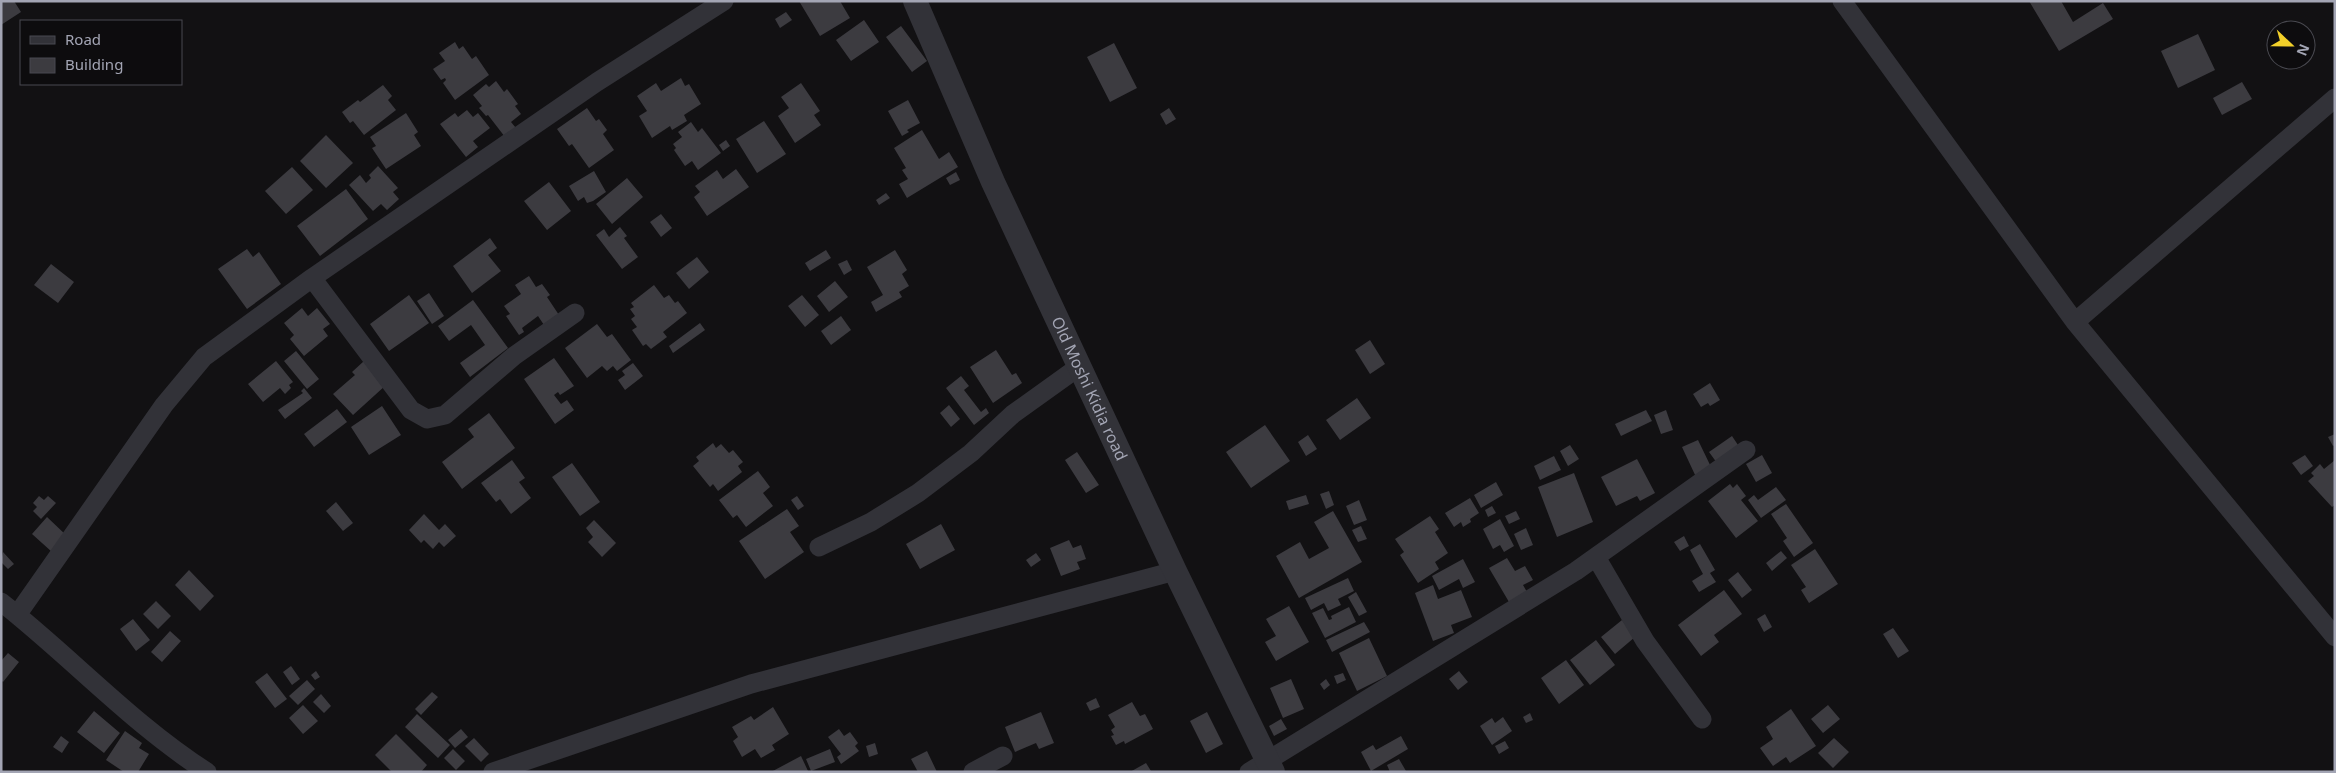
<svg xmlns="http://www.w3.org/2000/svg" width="2336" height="773" font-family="'Noto Sans',sans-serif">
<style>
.building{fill:#3c3b40}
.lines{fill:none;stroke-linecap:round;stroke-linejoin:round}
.minor{stroke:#323238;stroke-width:19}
.tertiary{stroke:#323238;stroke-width:24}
.labels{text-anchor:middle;stroke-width:4.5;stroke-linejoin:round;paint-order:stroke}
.street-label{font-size:16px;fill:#a3a5b4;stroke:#0d0c0e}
</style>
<rect width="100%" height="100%" fill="#121113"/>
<path class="building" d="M1,1H14L21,12L1,25Z
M799,1H840L850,18L820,36Z
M2029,1H2061L2073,22L2103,3L2113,19L2059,51Z
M786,12L792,20L780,28L775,19Z
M864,20L879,42L851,61L836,40Z
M901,26L927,61L912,72L886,37Z
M2198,34L2215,70L2178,88L2161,51Z
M455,42L459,49L463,46L472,59L476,56L489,75L455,100L443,83L446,80L445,78L441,80L433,69L445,61L439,53Z
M1114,43L1137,88L1110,102L1087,57Z
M681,78L685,86L689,84L701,104L684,115L687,121L672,130L670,126L652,138L639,116L647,111L637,96L656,83L661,91Z
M496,81L504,92L507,89L518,104L515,106L521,114L511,122L516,128L505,137L488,115L486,116L479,108L482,106L473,95L486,84L489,87Z
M2242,82L2252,99L2222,115L2213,98Z
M801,83L820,111L814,115L821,125L795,143L778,116L789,108L781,97Z
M383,85L392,96L388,100L396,110L364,135L353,121L350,123L342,112L358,100L360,102Z
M908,100L920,123L907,130L909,132L902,136L888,111Z
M587,108L596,121L599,119L607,130L603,134L614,150L589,168L572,144L569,146L557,129Z
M1169,108L1176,119L1166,125L1160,114Z
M467,110L473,117L478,113L490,128L473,141L478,147L466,157L440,124L455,113L458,117Z
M406,113L418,132L414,135L421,146L386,169L372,148L376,146L370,137Z
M764,121L786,154L757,173L736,139Z
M691,122L698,132L702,128L721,153L698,170L692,161L685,166L674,150L676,148L673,144L682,137L678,132Z
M922,130L939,159L949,152L958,167L907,198L899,184L908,179L902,170L906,168L894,148Z
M326,135L353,163L326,188L300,161Z
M726,140L730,146L723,151L719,145Z
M378,166L398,188L393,192L399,199L387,210L381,204L373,211L349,185L360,175L366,183L371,178L369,175Z
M292,167L313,190L286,214L265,191Z
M736,169L749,187L707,216L694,197L700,192L695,186L717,170L723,179Z
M594,171L606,192L593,201L587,203L584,197L578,201L569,186Z
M956,172L960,180L950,185L946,178Z
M627,178L643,197L612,224L596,204Z
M549,182L571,211L547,230L524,201Z
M346,189L368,219L320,256L297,226Z
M886,193L890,198L879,205L876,200Z
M661,214L672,228L661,237L650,222Z
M620,227L627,236L624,238L638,257L622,269L596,235L604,229L609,237Z
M490,238L497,248L488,255L501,271L472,293L453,266Z
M247,249L253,257L259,252L281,284L247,309L218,269Z
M826,250L831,258L810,271L805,263Z
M895,250L907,270L902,274L909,286L899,292L902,297L876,312L871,302L883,295L867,267Z
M697,257L709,272L689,289L676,273Z
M847,260L852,270L844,275L838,264Z
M51,264L74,282L58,303L34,285Z
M529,276L536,287L542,284L550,295L547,297L559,315L544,325L538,316L522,328L524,332L519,335L506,316L510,314L504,306L521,294L515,285Z
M835,281L848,297L829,312L817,296Z
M654,285L664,298L669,295L675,303L678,301L687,313L663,332L667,337L651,349L646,344L643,346L632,330L637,327L631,319L635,316L630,309L634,307L631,303Z
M429,293L444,316L432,324L417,301Z
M409,295L429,323L389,351L370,324Z
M802,295L819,315L805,327L788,306Z
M473,300L508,348L470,377L460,363L485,345L471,325L449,341L438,326Z
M302,308L308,316L317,308L330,324L323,329L328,336L304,356L290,339L294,335L284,323Z
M841,316L851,330L831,345L821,331Z
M700,323L705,330L673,353L669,346Z
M597,324L607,337L612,334L631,360L617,371L613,366L607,371L602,366L587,378L565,348Z
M1370,340L1385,364L1370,374L1355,350Z
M996,350L1012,375L1016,373L1022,383L993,403L970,367Z
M296,351L319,379L307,389L284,361Z
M554,358L574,386L560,395L558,392L554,395L561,404L567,400L574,410L555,424L524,379Z
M276,361L293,382L289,385L291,388L285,394L280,388L263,402L248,384Z
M364,361L386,385L353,415L333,394L355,375L352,372Z
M633,363L643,376L625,390L618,380L625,375L622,371Z
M961,376L969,386L964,390L981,412L986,408L989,413L974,425L946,388Z
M1710,383L1720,400L1710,406L1708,403L1701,407L1693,394Z
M304,388L312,398L285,419L278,410L303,393L301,391Z
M1357,398L1371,418L1340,440L1326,420Z
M949,405L960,419L951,427L940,413Z
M382,406L401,435L369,455L351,427Z
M337,409L347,422L314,447L304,434Z
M1646,410L1652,421L1621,436L1615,424Z
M1666,410L1673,430L1661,434L1654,415Z
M489,413L515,448L462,489L442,462L474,437L468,429Z
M1265,425L1290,461L1251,488L1226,452Z
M2335,434V445L2333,446L2328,437Z
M1308,435L1317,449L1306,456L1298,442Z
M1732,436L1740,448L1717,463L1709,452Z
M1698,440L1712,469L1696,477L1682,447Z
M713,443L716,448L721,444L729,453L733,450L743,462L738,466L742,472L718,491L713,484L710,487L693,466L699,461L696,457Z
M1570,445L1579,459L1568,466L1560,451Z
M1077,452L1099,485L1086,493L1065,460Z
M1762,455L1772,473L1756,482L1746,464Z
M2305,455L2313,466L2301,475L2292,463Z
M1554,456L1561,470L1540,480L1534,466Z
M1637,459L1655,493L1640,501L1637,496L1616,506L1601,477Z
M512,460L525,478L519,482L531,498L511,514L500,499L496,502L481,483Z
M2335,460V505L2332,507L2308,481L2314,476L2311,473L2320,464L2324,469Z
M572,463L600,502L580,516L552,477Z
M758,471L770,487L763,493L773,506L746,527L737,515L733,518L719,500Z
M1574,473L1593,522L1557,537L1538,487Z
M1496,482L1503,495L1481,508L1474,495Z
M1730,484L1733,488L1737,484L1746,496L1741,500L1758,521L1736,538L1708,501Z
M1776,487L1786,500L1761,518L1748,500L1754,495L1758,500Z
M1329,491L1334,505L1326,509L1320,494Z
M1306,495L1309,504L1289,510L1286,501Z
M39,496L44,500L48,496L56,503L41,519L33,511L37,507L33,503Z
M797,496L804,506L798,510L791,500Z
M1470,498L1479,513L1470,519L1471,522L1463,527L1461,522L1454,527L1445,513Z
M1359,500L1367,520L1354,525L1346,506Z
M336,502L353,523L343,531L326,511Z
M1786,504L1813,543L1794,557L1783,541L1787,538L1771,514Z
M1492,506L1496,513L1488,517L1485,510Z
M787,509L799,526L790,532L804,552L765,579L739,541Z
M1333,511L1362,562L1299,598L1276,556L1300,542L1309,559L1329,548L1314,522Z
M1516,511L1520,519L1509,524L1505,516Z
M424,514L439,530L445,524L456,536L444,547L439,542L433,549L424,540L421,543L409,530Z
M1430,516L1439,529L1435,532L1448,553L1435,562L1439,569L1418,583L1400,555L1404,552L1395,539Z
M47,517L67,536L52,552L32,534Z
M1500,519L1514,546L1504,552L1500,545L1493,549L1483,529Z
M594,520L616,543L602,557L588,542L593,537L586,528Z
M941,524L955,550L920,569L906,544Z
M1361,526L1367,539L1358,542L1352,530Z
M1526,528L1533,545L1521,550L1514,534Z
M1684,536L1689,546L1680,551L1674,542Z
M1069,540L1073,548L1081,545L1086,559L1077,562L1080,569L1061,576L1050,548Z
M1700,544L1715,570L1710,573L1716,582L1699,592L1692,581L1703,574L1690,550Z
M1815,549L1838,584L1809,603L1801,590L1806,587L1791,565Z
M1781,551L1787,558L1772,571L1766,563Z
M3,552L14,564L8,569L1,562Z
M1036,553L1041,560L1031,567L1026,560Z
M1507,558L1515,571L1525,566L1533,580L1523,585L1527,592L1509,602L1489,568Z
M1463,559L1475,582L1463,588L1459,579L1439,590L1432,576Z
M189,570L214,596L200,611L175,585Z
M1738,572L1752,590L1742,598L1728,580Z
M1348,578L1354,591L1338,599L1341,605L1328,611L1324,603L1311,610L1305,598Z
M1433,585L1438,599L1461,590L1472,617L1451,625L1454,633L1433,641L1415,593Z
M1724,590L1742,614L1714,635L1719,642L1701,656L1678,625Z
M1356,592L1367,612L1359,616L1348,597Z
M156,601L171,616L158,629L143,614Z
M1289,606L1309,642L1276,661L1265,642L1276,636L1266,619Z
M1349,607L1356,622L1325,638L1312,613L1323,608L1329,620L1332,619L1331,616Z
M1765,614L1772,627L1764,632L1757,619Z
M133,619L150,640L136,651L120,629Z
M1622,620L1635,637L1615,654L1601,637Z
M1364,622L1370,632L1332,652L1326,640Z
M1893,628L1909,651L1898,658L1883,634Z
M170,631L181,641L162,662L151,652Z
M1369,638L1387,676L1357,691L1339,653Z
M1596,640L1615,665L1590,685L1570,660Z
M8,653L19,662L3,682L1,680V661Z
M1566,660L1584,685L1559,704L1541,678Z
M291,666L300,679L292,685L283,672Z
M316,671L320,677L315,680L311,675Z
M1459,671L1468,682L1458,690L1449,679Z
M267,673L287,699L275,708L255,682Z
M1343,673L1346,680L1337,684L1334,676Z
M1291,679L1304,709L1283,718L1270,688Z
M1326,679L1330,685L1324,690L1320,684Z
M307,680L315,689L298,705L289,696Z
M432,692L438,697L421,715L415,709Z
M321,694L331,706L324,713L313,702Z
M1096,698L1100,707L1090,711L1086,703Z
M1132,702L1140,716L1145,714L1153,729L1125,744L1124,741L1116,745L1111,736L1114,735L1111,730L1115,727L1108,715Z
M303,705L318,721L303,734L289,718Z
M1828,705L1840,719L1823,733L1811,719Z
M773,707L789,734L772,745L775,750L761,758L755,749L742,757L733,741L738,737L732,727L751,716L754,720Z
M1791,709L1816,746L1790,763L1786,757L1773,766L1760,748L1773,739L1766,727Z
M94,711L120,733L104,753L77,732Z
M1041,712L1054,743L1039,749L1036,743L1015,752L1005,727Z
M1207,712L1223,744L1206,753L1190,721Z
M1530,713L1533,720L1526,723L1523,717Z
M417,714L450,745L438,758L405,727Z
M1503,717L1512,731L1492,745L1480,726L1492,718L1495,723Z
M1281,719L1287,729L1274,736L1269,726Z
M461,729L468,737L455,748L448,740Z
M839,729L844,736L850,732L858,743L855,746L859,751L841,764L837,757L841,754L828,737Z
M125,731L142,743L139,748L149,754L138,772H124L106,760Z
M396,734L427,765L421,772H392L375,755Z
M61,736L69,742L62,753L53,747Z
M1401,736L1408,749L1371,771L1361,752L1373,745L1376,750Z
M474,738L489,754L481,762L465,746Z
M1834,738L1849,752L1833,768L1818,753Z
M1505,741L1509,748L1499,754L1495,746Z
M875,743L878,754L869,757L866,746Z
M453,749L465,761L456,770L444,758Z
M830,749L835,762L811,771L806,759Z
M927,751L937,772H918L911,759Z
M801,756L808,771L771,772Z
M1399,759L1406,771L1390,772L1387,765Z
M1146,763L1151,771L1149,772H1130Z"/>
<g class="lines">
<path class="minor" d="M1842,1L2075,322L2335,637
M312,278L411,410L427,419L445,415L514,356L575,313
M2075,322L2335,98
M819,547L871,522L918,493L971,453L1013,414L1080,366
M1596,557L1645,641L1702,719
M1,602C71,657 132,724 207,772
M17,615L164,405L204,357L312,278L597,82L724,1
M493,772L751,684L1175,571
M973,772L1003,756
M1249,772L1576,571L1746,450"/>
<path class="tertiary" id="s1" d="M915,1L993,182L1175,571L1273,772"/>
</g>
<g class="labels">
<g class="street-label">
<text dy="6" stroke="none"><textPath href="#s1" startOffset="425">Old Moshi Kidia road</textPath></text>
</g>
</g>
<rect width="2336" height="773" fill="none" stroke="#a3a5b4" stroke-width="5"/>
<rect x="20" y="20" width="162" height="65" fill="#0d0c0e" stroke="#494950"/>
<rect x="30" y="36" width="25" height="8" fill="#323238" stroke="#494950"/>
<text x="65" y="45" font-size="15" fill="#a3a5b4">Road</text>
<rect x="30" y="58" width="25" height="15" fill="#3c3b40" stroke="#494950"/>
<text x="65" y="70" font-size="15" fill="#a3a5b4">Building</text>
<g transform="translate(2291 45) rotate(112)"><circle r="24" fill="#0d0c0e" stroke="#494950"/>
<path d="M0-4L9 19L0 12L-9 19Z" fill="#f2d02a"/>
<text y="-8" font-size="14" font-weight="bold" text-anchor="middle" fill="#a3a5b4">N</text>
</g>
</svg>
